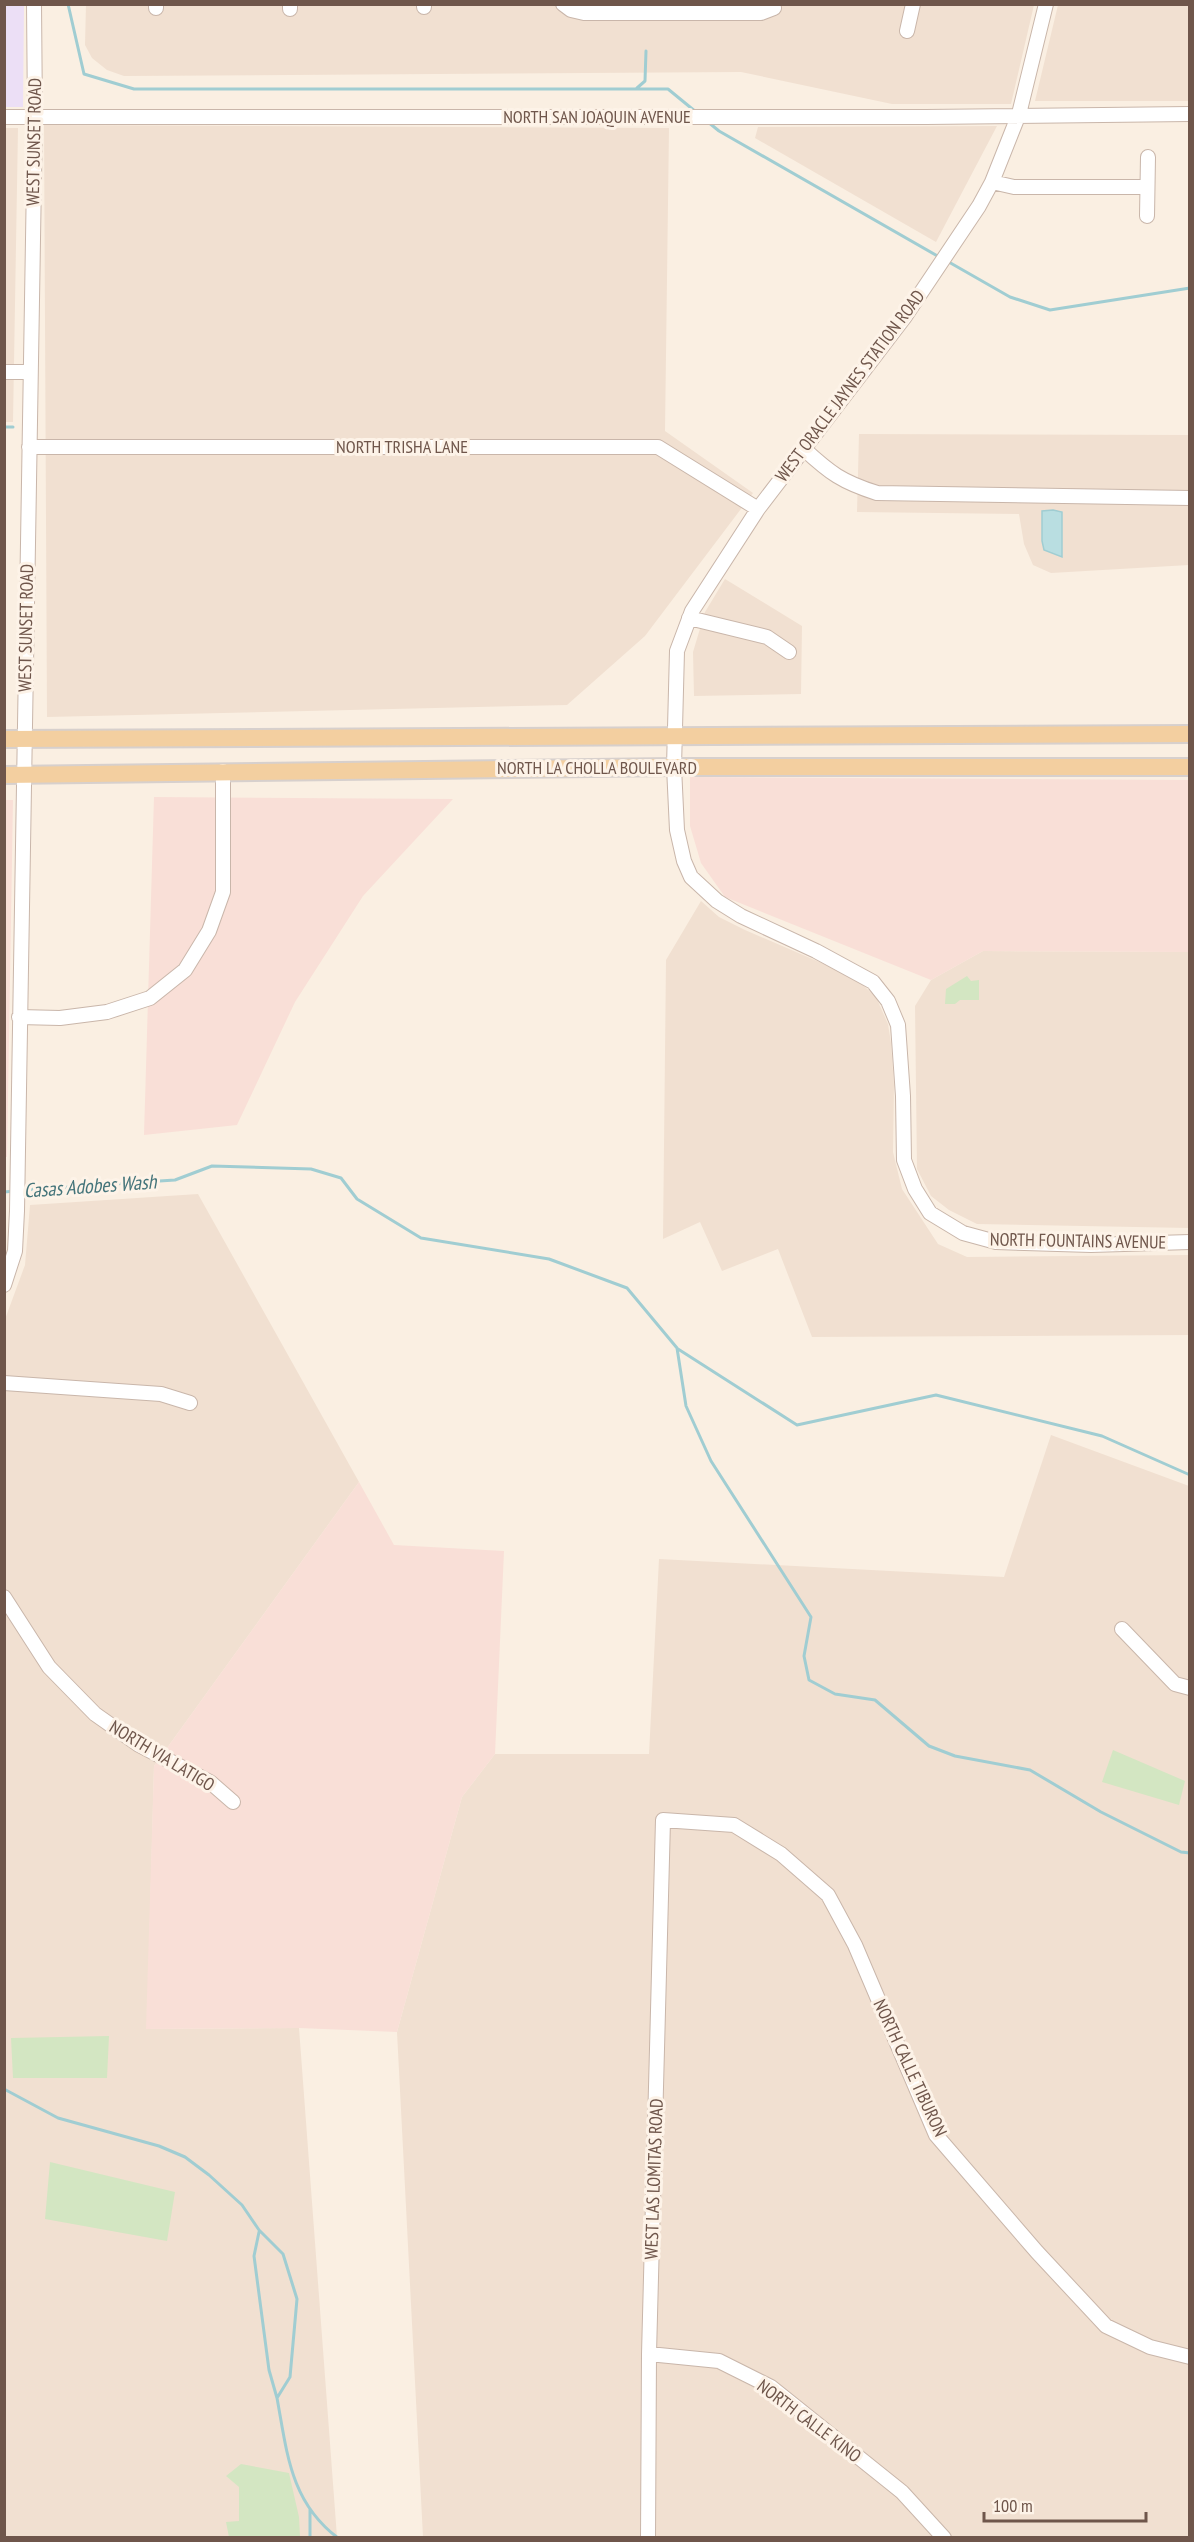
<svg xmlns="http://www.w3.org/2000/svg" width="1194" height="2542" font-family="'PT Sans Narrow',sans-serif">
<style>
.residential{fill:#f1e0d1}
.commercial{fill:#f9dfd7}
.education{fill:#ecdff6}
.green{fill:#d3e6c2}
.water{fill:#b9dee1;stroke:#a0cdd2;stroke-width:1.5}
.lines{fill:none;stroke-linecap:round;stroke-linejoin:round}
.stream{stroke:#a0cdd2;stroke-width:3}
.minor-casing{stroke:#c9b6aa;stroke-width:16}
.major-casing{stroke:#d7d0cd;stroke-width:20}
.minor{stroke:#fff;stroke-width:14}
.major{stroke:#f3cfa0;stroke-width:16}
.labels{text-anchor:middle;stroke-width:6;stroke-linejoin:round;paint-order:stroke}
.street-label{font-size:18px;fill:#6f564b;stroke:#fdf3e8}
.water-label{font-size:20px;font-style:italic;fill:#44747a;stroke:#fdf3e8}
</style>
<rect width="100%" height="100%" fill="#faefe2"/>
<path class="residential" d="M86,4L1034,5L1011,104H892L741,72L124,76L107,70L92,58L85,45Z
M1058,5H1189V101H1035Z
M44,125L669,128L665,431L753,493L645,636L567,705L47,717Z
M997,126L936,242L755,138L758,127Z
M4,128H18L13,422H5Z
M859,434L1189,435V565L1051,573L1033,565L1024,544L1019,514L857,512Z
M725,579L802,626L801,694L694,696L693,652L705,612Z
M701,901L719,917L745,930L854,977L876,997L888,1024L891,1043L894,1085L893,1152L902,1189L938,1244L967,1257L1189,1255V1335L812,1337L778,1249L722,1271L700,1222L663,1239L666,960Z
M983,951L1189,952V1228L977,1224L949,1210L931,1196L917,1169L915,1006L931,980Z
M198,1194L359,1482L154,1766L147,2029L299,2028L337,2537H5L4,1322L25,1265L30,1205Z
M1051,1435L1189,1486V2537H423L397,2032L462,1797L495,1754H649L659,1559L1004,1577Z"/>
<path class="commercial" d="M690,777L1189,780V952L983,951L931,980L725,897L701,863L690,826Z
M154,797L453,799L363,896L295,1002L237,1125L144,1135Z
M5,800H13L7,1157H5Z
M359,1482L394,1545L504,1551L495,1754L462,1797L397,2032L299,2028L146,2029L154,1766Z"/>
<path class="education" d="M5,4L24,5L23,107H5Z"/>
<path class="green" d="M967,976L971,981L979,980V1000H960L955,1004H945L946,989Z
M1113,1750L1185,1781L1179,1805L1102,1782Z
M109,2036L107,2078H13L11,2038Z
M50,2162L175,2192L167,2241L45,2219Z
M241,2464L289,2473L299,2517L300,2537H229L226,2522L239,2521V2487L226,2476Z"/>
<path class="water" d="M1053,510L1062,512V557L1044,550L1042,541V511Z"/>
<g class="lines">
<path class="stream" d="M68,4L84,74L134,89H668L696,112
M637,88L645,81L646,51
M708,122L719,131L941,258
M947,261L1010,297L1050,310L1190,288
M4,427H13
M21,1190L175,1180L212,1166L311,1169L341,1178L357,1199L421,1238L549,1259L627,1288L677,1348L686,1406L711,1461L811,1617L804,1656L809,1680L835,1694L875,1700L929,1746L955,1756L1030,1770L1101,1812L1181,1852L1190,1853
M4,1192L15,1191
M678,1349L797,1425L936,1395L1102,1436L1190,1475
M4,2089L58,2118L159,2146L185,2157L209,2175L242,2205L259,2230L283,2254L297,2299L290,2377L277,2398C287,2452 290,2502 338,2538
M259,2232L254,2256L269,2370L277,2398
M310,2509V2538"/>
<defs>
<path id="minor" d="M563,4L571,10L584,13H761L774,8
M1046,4L1019,114L992,182L979,206L904,318L758,509L692,611L677,651L674,767L677,830L684,861L691,877L717,901L741,916L816,951L873,982L888,1001L898,1025L903,1096L904,1160L915,1189L930,1213L963,1233L996,1242L1091,1245L1190,1242
M424,7V4
M156,8V4
M290,9V4
M907,31L913,4
M4,117H926L1190,114
M992,182L1014,187H1147
M1147,216L1148,157
M4,372H30
M29,447H658L758,509
M804,449C830,473 842,482 877,493L1190,498
M689,618L767,637L789,652
M19,1017L60,1018L107,1012L150,998L185,970L209,931L223,892V771
M4,1285L15,1251L17,1211L35,118L34,4
M4,1383L161,1394L190,1403
M4,1597L49,1667L95,1714L139,1745L210,1782L233,1802
M1122,1629L1175,1684L1190,1688
M649,2354L719,2361L771,2387L902,2492L944,2538
M648,2538L649,2354L663,1820L734,1825L781,1854L828,1895L855,1945L936,2135L1037,2252L1106,2326L1150,2347L1190,2357"/>
<path id="major" d="M4,739L1190,734
M4,775L674,767H1190"/>
</defs>
<use href="#minor" class="minor-casing"/>
<use href="#major" class="major-casing"/>
<use href="#minor" class="minor"/>
<use href="#major" class="major"/>
</g>
<g class="labels">
<g class="street-label">
<text x="597" y="123">NORTH SAN JOAQUIN AVENUE</text>
<text transform="translate(34 142) rotate(-89)" y="6">WEST SUNSET ROAD</text>
<text transform="translate(850 386) rotate(-53)" y="6">WEST ORACLE JAYNES STATION ROAD</text>
<text x="402" y="453">NORTH TRISHA LANE</text>
<text transform="translate(26 628) rotate(-89)" y="6">WEST SUNSET ROAD</text>
<text x="597" y="774">NORTH LA CHOLLA BOULEVARD</text>
<text transform="translate(1078 1241) rotate(1)" y="6">NORTH FOUNTAINS AVENUE</text>
<text transform="translate(162 1756) rotate(31)" y="6">NORTH VIA LATIGO</text>
<text transform="translate(910 2068) rotate(65)" y="6">NORTH CALLE TIBURON</text>
<text transform="translate(654 2179) rotate(-88)" y="6">WEST LAS LOMITAS ROAD</text>
<text transform="translate(809 2421) rotate(37)" y="6">NORTH CALLE KINO</text>
</g>
<g class="water-label">
<text transform="translate(90 1186) rotate(-4)" y="7">Casas Adobes Wash</text>
</g>
</g>
<rect width="1194" height="2542" fill="none" stroke="#6f564b" stroke-width="12"/>
<path d="M984 2512v9h162v-9" fill="none" stroke="#6f564b" stroke-width="3"/>
<text x="993" y="2512" font-size="18" fill="#6f564b" stroke="#fdf3e8" stroke-width="4.5" paint-order="stroke">100 m</text>
</svg>
